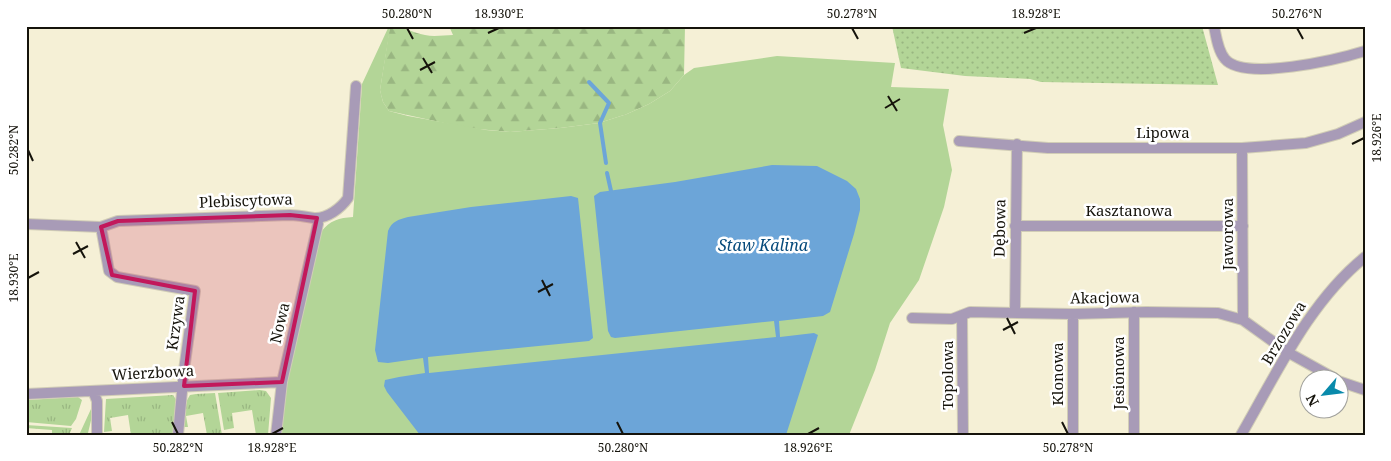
<svg xmlns="http://www.w3.org/2000/svg" width="1391" height="461" font-family="'Noto Serif',serif">
<style>
.grass{fill:url(#grass-tufts)}
.forest{fill:url(#forest-firs)}
.park{fill:#b3d597}
.garden{fill:url(#garden-dots)}
.water{fill:#6ca5d8}
.lines{fill:none;stroke-linecap:round;stroke-linejoin:round}
.stream{stroke:#6ca5d8;stroke-width:4}
.street-casing{stroke:#d1cdb6;stroke-width:12}
.street{stroke:#a89bb7;stroke-width:10}
.marked{fill:#c2185b;fill-opacity:0.2;stroke:#c2185b;stroke-width:4;stroke-linejoin:round}
.ticks{fill:none;stroke:#15130b;stroke-width:2}
.labels{text-anchor:middle;stroke-width:5;stroke-linejoin:round;paint-order:stroke}
.street-label{font-size:15px;fill:#15130b;stroke:#fff}
.water-label{font-size:16px;font-style:italic;fill:#064a7b;stroke:#fff}
.neatline{fill:none;stroke:#15130b;stroke-width:2}
.ticks-label{font-size:12px;text-anchor:middle;fill:#15130b}
</style>
<defs>
<pattern id="grass-tufts" width="24" height="20" patternUnits="userSpaceOnUse" patternTransform="scale(1.25)"><rect width="24" height="20" fill="#b3d597"/><path d="M3 7l-1-3M5 7V3M7 7l1-3M15 17l-1-3M17 17v-4M19 17l1-3" fill="none" stroke="#99b681"/></pattern>
<pattern id="forest-firs" width="22" height="20" patternUnits="userSpaceOnUse" patternTransform="scale(1.25)"><rect width="22" height="20" fill="#b3d597"/><path d="M5 1l3.5 6h-7zM16 11l3.5 6h-7z" fill="#99b681"/></pattern>
<pattern id="garden-dots" width="8" height="8" patternUnits="userSpaceOnUse" patternTransform="scale(1.25)"><rect width="8" height="8" fill="#b3d597"/><path d="M2 2h.1M6 6h.1" fill="none" stroke="#99b681" stroke-width="1.8" stroke-linecap="round"/></pattern>
</defs>
<rect width="100%" height="100%" fill="#f5f0d6"/>
<path class="grass" d="M260,390L266,391L271,398L268,435H256L252,410L232,413L234,428L224,430L218,393Z
M215,393L222,435H207L203,413L186,416L188,427H184L186,402L190,395L196,394Z
M173,395L177,401L175,435H131L128,415L110,418L112,431L104,432L106,399Z
M78,397L82,400L76,419L71,426L26,422V400Z
M91,409L93,412L88,433L79,435Z
M26,425L72,428L69,435H52V430L26,428Z"/>
<path class="forest" d="M390,26C402,26 413,33 425,35C434,37 444,35 453,35L449,26H685L684,75L670,91L649,104L627,114L599,123L560,128L510,132L467,128L389,111L383,102L380,90Z"/>
<path class="park" d="M389,26H390L389,35L380,90L383,102L389,111L408,116L486,130L510,132L560,128L599,123L627,114L649,104L670,91L684,75L694,68L777,56L895,63L891,87L949,89L943,125L952,170L944,207L919,280L890,323L875,370L849,435H281L287,382L321,232C330,220 339,218 353,217L362,84Z"/>
<path class="garden" d="M892,26H1202L1218,85L1041,82L1030,79L965,76L901,68Z"/>
<path class="water" d="M772,165L817,166L847,181L856,189L860,199V210L854,234L830,312L823,316L779,321L780,337L814,333L818,335L786,435H420L387,392L384,386L385,380L399,377L425,373L423,358L388,363L378,362L375,350L388,231C392,221 398,220 408,217L471,207L571,196L578,198L593,338L589,341L428,357L429,373L776,337L774,321L615,338L611,337L608,331L594,196L600,192L675,182Z"/>
<g class="lines">
<path class="stream" d="M589,82L609,103L600,123L606,163
M607,173L611,191"/>
<defs>
<path id="street" d="M1214,26C1216,36 1218,51 1225,59C1244,82 1339,59 1365,51
M959,141L1048,148H1242L1306,143L1338,134L1365,122
M1242,148L1243,320
M26,224L101,227L118,221L290,215C298,215 306,217 314,218C327,219 341,208 348,198L356,86
M1015,226H1243
M101,227L109,271L117,277L195,291L184,370L178,435
M1015,312L1017,144
M1134,312V434
M1073,314V435
M962,315L963,435
M912,318L952,319L970,312L1073,314L1146,312L1218,313L1243,320L1289,353L1334,378
M1338,381L1365,390
M93,391L97,401V435
M26,394L282,382
M276,435L282,382L318,224L317,218
M1241,435C1277,373 1309,302 1365,257"/>
</defs>
<use href="#street" class="street-casing"/>
<use href="#street" class="street"/>
</g>
<path class="marked" d="M290,215L317,218L282,382L184,386L195,291L112,275L101,227L118,221Z"/>
<path class="ticks" d="M407,28L413,39M852,28L858,39M1297,28L1303,39M488,33L499,28M1024,33L1036,28M423,58L432,73M420,70L435,62M888,96L897,111M885,108L900,99M1352,144L1364,138M28,150L33,161M76,242L85,258M73,254L88,246M28,278L39,272M542,280L550,296M538,292L553,284M1007,318L1015,334M1003,330L1018,322M172,422L178,434M617,422L623,434M1062,422L1068,434M272,434L283,428M808,434L819,428"/>
<g class="labels">
<g class="street-label">
<text x="1163" y="138">Lipowa</text>
<text transform="translate(246 201) rotate(-2)" y="5">Plebiscytowa</text>
<text x="1129" y="216">Kasztanowa</text>
<text transform="translate(1000 228) rotate(-89)" y="5">Dębowa</text>
<text transform="translate(1228 234) rotate(-90)" y="5">Jaworowa</text>
<text transform="translate(1105 298) rotate(-1)" y="5">Akacjowa</text>
<text transform="translate(176 323) rotate(-82)" y="5">Krzywa</text>
<text transform="translate(280 323) rotate(-77)" y="5">Nowa</text>
<text transform="translate(1284 333) rotate(-59)" y="5">Brzozowa</text>
<text transform="translate(153 373) rotate(-3)" y="5">Wierzbowa</text>
<text transform="translate(1119 373) rotate(-90)" y="5">Jesionowa</text>
<text transform="translate(1058 374) rotate(-90)" y="5">Klonowa</text>
<text transform="translate(948 375) rotate(-90)" y="5">Topolowa</text>
</g>
<g class="water-label">
<text x="763" y="251">Staw Kalina</text>
</g>
</g>
<rect width="1391" height="461" fill="none" stroke="#ffffff" stroke-width="55"/>
<g transform="translate(1324 394) rotate(242)"><circle r="24" fill="#ffffff" stroke="#a1a19d"/>
<path d="M0-4L9 19L0 12L-9 19Z" fill="#098aab"/>
<text y="-8" font-size="14" font-weight="bold" text-anchor="middle" fill="#15130b">N</text>
</g>
<rect x="28" y="28" width="1336" height="406" class="neatline"/>
<g class="ticks-label">
<text x="407" y="18">50.280°N</text>
<text x="499" y="18">18.930°E</text>
<text x="852" y="18">50.278°N</text>
<text x="1036" y="18">18.928°E</text>
<text x="1297" y="18">50.276°N</text>
<text transform="translate(1377 138) rotate(-90)" y="4">18.926°E</text>
<text transform="translate(14 150) rotate(-90)" y="4">50.282°N</text>
<text transform="translate(14 278) rotate(-90)" y="4">18.930°E</text>
<text x="178" y="452">50.282°N</text>
<text x="272" y="452">18.928°E</text>
<text x="623" y="452">50.280°N</text>
<text x="808" y="452">18.926°E</text>
<text x="1068" y="452">50.278°N</text>
</g>
</svg>
